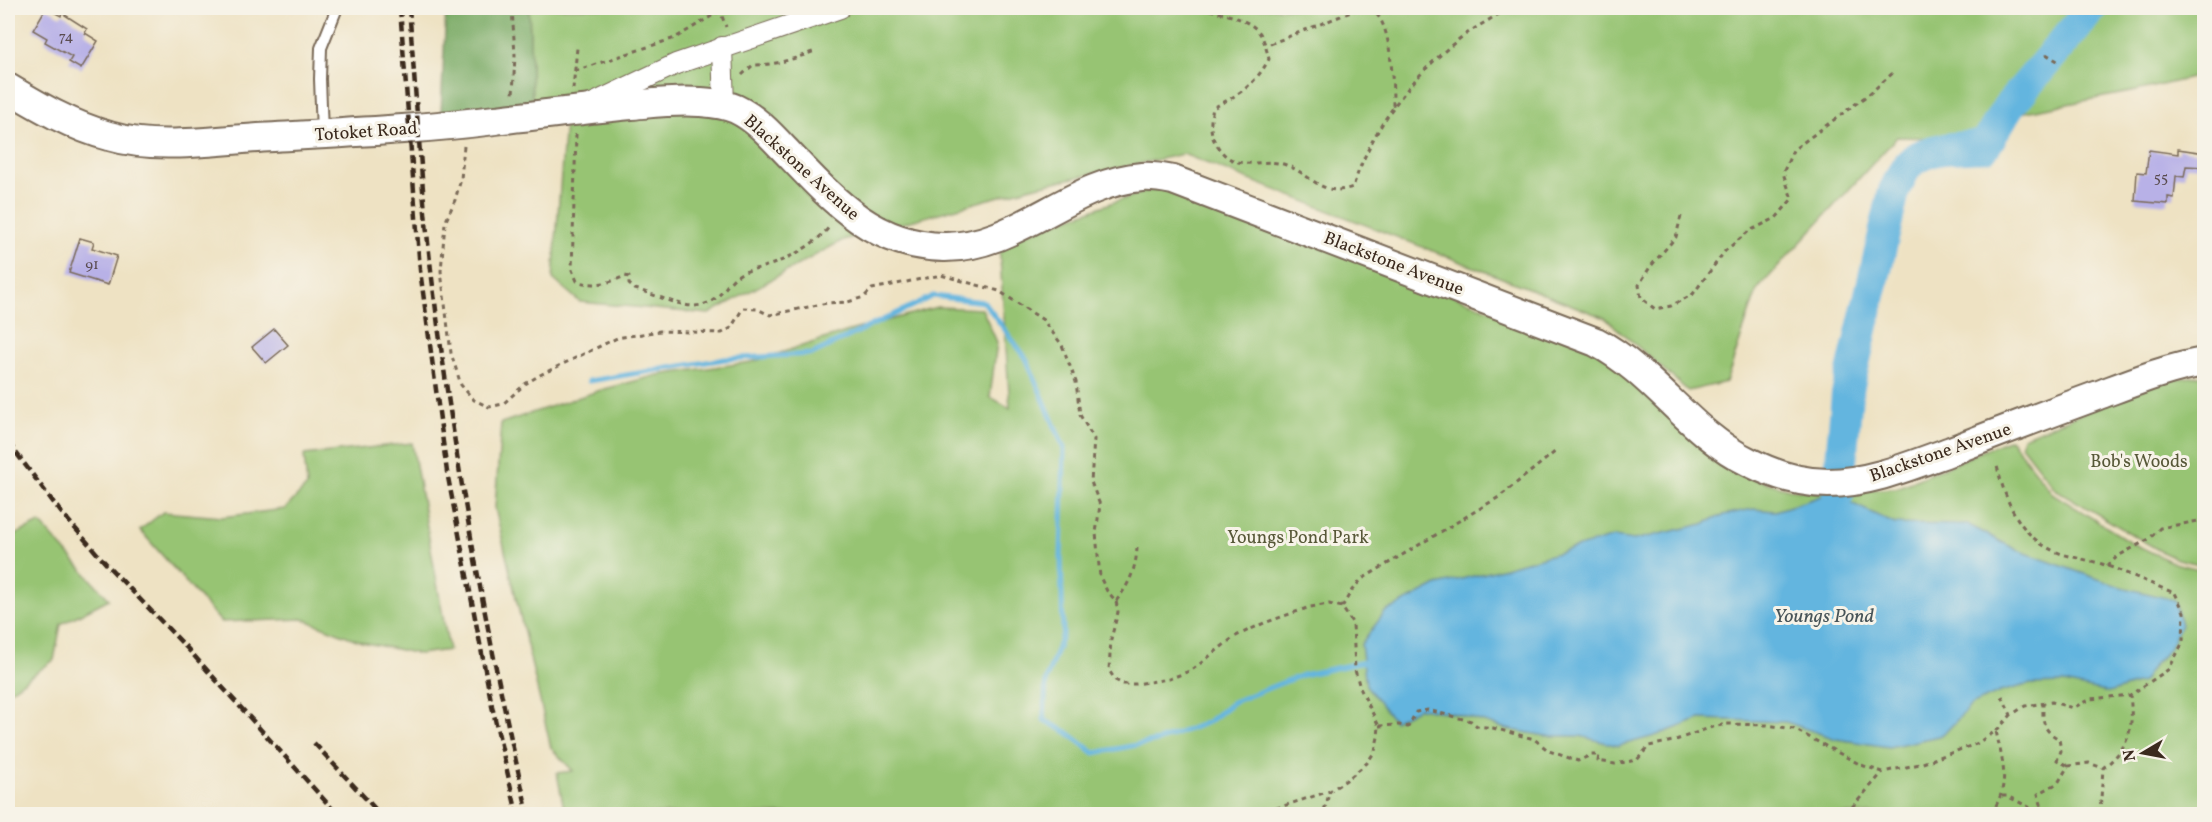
<svg xmlns="http://www.w3.org/2000/svg" width="2212" height="822" font-family="Vollkorn,serif">
<style>
.green{fill:#97c473;stroke:#697748;stroke-width:1.5}
.forest{fill:#79aa65;stroke:#5a6a42;stroke-width:1.5}
.water{fill:#64b5df;stroke:#50707e;stroke-width:1.5}
.lines{fill:none;stroke-linecap:round;stroke-linejoin:round}
.stream{stroke:#64b5df;stroke-width:5}
.river{stroke:#64b5df;stroke-width:32}
.building{fill:#b8b1e7}
.service-casing{stroke:#7a6a58;stroke-width:14}
.minor-casing{stroke:#7a6a58;stroke-width:22}
.secondary-casing{stroke:#7a6a58;stroke-width:32}
.path{stroke:#7a6a58;stroke-width:3;stroke-dasharray:4.5 4.5;stroke-linecap:butt}
.service{stroke:#fff;stroke-width:10}
.minor{stroke:#fff;stroke-width:20}
.secondary{stroke:#fff;stroke-width:28}
.rail{stroke:#3b2a1e;stroke-width:4.5;stroke-dasharray:9 4.5;stroke-linecap:butt}
.labels{text-anchor:middle;stroke-width:6;stroke-linejoin:round;paint-order:stroke}
.number-label{font-size:15px;fill:#5a4c50}
.street-label{font-size:18px;fill:#3b2a1e;stroke:#f7f3e8}
.park-label{font-size:18px;fill:#575838;stroke:#f7f3e8}
.water-label{font-size:20px;font-style:italic;fill:#475458;stroke:#f7f3e8}
</style>
<rect width="100%" height="100%" fill="#f7f3e8"/>
<filter id="ink" filterUnits="userSpaceOnUse"><feTurbulence type="fractalNoise" baseFrequency=".0167" numOctaves="2"/><feDisplacementMap in="SourceGraphic" scale="12" xChannelSelector="R" yChannelSelector="G"/><feConvolveMatrix kernelMatrix="1 2 1 2 8 2 1 2 1" color-interpolation-filters="sRGB"/></filter>
<filter id="wash" filterUnits="userSpaceOnUse"><feTurbulence type="fractalNoise" baseFrequency=".008" numOctaves="4" result="noise"/><feDisplacementMap in="SourceGraphic" scale="24" xChannelSelector="R" yChannelSelector="G"/><feGaussianBlur stdDeviation="1.35" result="paint"/><feColorMatrix in="noise" values="0 0 0 0 0 0 0 0 0 0 0 0 0 0 0 0 0 1.4 0 .05"/><feComposite in="paint" operator="in"/></filter>
<g filter="url(#wash)">
<rect width="100%" height="100%" fill="#eee2c3"/>
<path class="green" d="M529,8H2204V75L2136,91L2020,113L1983,139L1897,137L1757,290L1726,382L1688,391L1605,318L1183,154L1032,187L843,240L709,314L580,302L553,279L565,122L532,101Z
M1161,187L1601,351L1624,369L1730,472L1789,489L1825,492L1897,488L2010,439L2052,493L2132,543L2174,563L2204,570V814H565L557,773L573,771L551,748L495,508L501,423L601,390L658,375L752,362L849,331L937,307L982,309L997,342L990,397L1010,408L999,243L1111,203Z
M2204,375V565L2177,559L2160,551L2055,489L2021,445L2023,437L2161,381Z
M412,443L449,650L419,654L362,642L303,619L221,622L140,530L163,512L222,517L285,509L307,486L304,455Z
M40,523L109,599L61,624L54,660L8,692V538Z"/>
<path class="forest" d="M446,8H529L532,101L486,109L441,113Z"/>
<path class="water" d="M1845,493L1851,503L1895,524L1969,525L2017,550L2118,586L2174,600L2181,625L2169,649L2153,666L2142,682L2109,693L2064,683L2031,684L2000,692L1971,705L1943,735L1889,747L1836,739L1786,722L1700,719L1655,736L1618,746L1580,736H1546L1507,729L1457,714L1419,708L1394,721L1366,685L1361,644L1385,612L1437,585L1494,571L1614,537L1634,540L1703,524L1723,515L1753,509L1775,511L1828,494Z"/>
<g class="lines">
<path class="stream" d="M589,381L725,359L812,354L933,296L984,302L1026,358L1064,448L1061,558L1063,633L1046,680L1044,720L1067,732L1094,753L1158,741L1208,722L1233,702L1302,675L1369,661"/>
<path class="river" d="M1838,494L1847,394L1894,191C1898,184 1901,176 1905,169C1922,145 1958,148 1985,146L2008,107L2092,8"/>
</g>
<g id="blocks">
<path class="building" d="M46,8L61,16L62,13L87,29L85,33L98,41L81,69L69,62L72,57L45,42L47,38L33,30Z
M2178,149L2205,153V167L2186,166L2184,177L2176,176L2174,198L2168,197V204L2135,201L2137,172L2146,173L2149,150L2178,154Z
M80,238L94,242L92,248L117,256L108,285L69,273Z
M274,329L288,345L266,363L252,347Z"/>
</g>
</g>
<g filter="url(#ink)">
<use href="#blocks" fill-opacity="0" stroke="#7a6a58" stroke-width="1.5"/>
<g class="lines">
<defs>
<path id="service" d="M322,133L320,79L321,48L337,8"/>
<path id="minor" d="M722,47L724,105
M592,104L676,64L840,8"/>
<path id="secondary" d="M8,88C40,107 72,126 109,136C156,150 209,141 258,138C337,133 416,130 495,120C540,115 586,109 631,105C654,103 677,100 700,102C712,103 725,104 736,109C755,118 770,134 784,149C830,197 872,246 944,247C1016,248 1071,182 1142,177C1153,176 1163,178 1173,180L1596,342C1655,373 1689,433 1749,462C1773,474 1801,483 1828,483C1870,483 1912,465 1951,451C1999,432 2047,414 2096,396C2131,383 2167,368 2204,362"/>
</defs>
<use href="#service" class="service-casing"/>
<use href="#minor" class="minor-casing"/>
<use href="#secondary" class="secondary-casing"/>
<path class="path" d="M512,8L515,55L513,95
M719,8L726,27
M1201,8C1218,12 1242,17 1255,28C1264,35 1266,49 1269,59C1254,86 1241,93 1213,108C1210,121 1209,135 1218,147C1237,175 1261,156 1286,165C1313,175 1321,198 1353,187C1372,128 1409,79 1458,40C1473,28 1492,19 1508,8
M1360,8C1364,9 1371,10 1374,12C1392,24 1393,85 1393,106
M1270,44L1361,8
M2046,54L2059,62
M575,71L675,38L720,11
M742,75L753,65C776,65 794,59 815,51
M573,89L577,48
M576,134L572,270L577,281C593,287 610,283 625,276L629,277V284L635,289C650,293 680,306 693,306C723,305 723,282 742,273C751,269 762,268 773,264C793,256 817,243 830,226
M464,146L461,179L455,200L445,223L441,271L451,353L461,385L474,400L489,407L503,404L525,384L540,375L617,338L660,331L722,333L731,328L743,308L757,309L770,315L827,303L848,302L864,297L872,289L941,275L999,291L1043,320L1062,345L1076,382L1080,415L1094,439L1091,482L1100,505L1096,533L1100,577L1107,591L1116,601L1118,612L1111,639L1109,670L1115,680L1123,684H1136L1169,679L1192,670L1234,637L1264,623L1310,607L1329,604L1342,607L1353,624L1355,670L1360,688L1379,726L1378,737L1375,751L1367,763L1348,779L1330,791L1323,814
M1681,216L1676,237L1650,267L1639,285L1641,298L1655,309L1671,306L1693,294L1725,251L1749,231L1776,218L1792,199L1783,173L1793,150L1869,94L1894,72
M2107,566L2118,556L2149,539L2160,528L2204,520
M1116,601C1129,585 1136,569 1137,548
M1342,607L1352,590L1362,579L1499,497L1556,451
M2002,696L2011,715
M2043,702C2043,721 2041,729 2059,739L2061,751L2057,760L2068,766
M1379,726L1399,725L1408,727L1416,712L1428,710L1471,721L1477,726L1493,728L1534,739L1549,751L1578,761L1591,755H1599L1598,761L1615,764L1637,760L1649,746L1673,741L1712,727L1727,724L1767,725L1794,729L1861,765L1883,772L1920,764L1976,744L1996,731L2011,715L2025,706L2052,702L2073,708L2090,699L2130,695L2169,669L2183,642L2184,612L2175,593C2150,584 2126,572 2102,564C2089,560 2075,558 2062,554C2022,541 2006,504 1997,466
M2002,796H2007L2029,807V814
M2030,812L2042,807
M1269,814L1277,808L1330,791
M1846,814L1883,772
M1991,814C2011,784 2003,764 1996,731
M2044,814L2038,794L2058,783L2068,766L2089,763L2103,768
M2100,814L2103,768C2130,747 2134,728 2130,695"/>
<use href="#service" class="service"/>
<use href="#minor" class="minor"/>
<use href="#secondary" class="secondary"/>
<path class="rail" d="M400,8L420,270L447,472L492,706L517,814
M409,8C416,95 421,183 431,270C453,453 486,634 528,814
M8,442L60,511L108,566L187,648L337,814
M314,743L380,814"/>
</g>
</g>
<g class="labels">
<g class="number-label">
<text x="66" y="41">74</text>
<text x="2161" y="182">55</text>
<text x="92" y="269">91</text>
</g>
<g class="street-label">
<text transform="translate(366 131) rotate(-4)" y="6">Totoket Road</text>
<text transform="translate(802 167) rotate(42)" y="6">Blackstone Avenue</text>
<text transform="translate(1394 263) rotate(21)" y="6">Blackstone Avenue</text>
<text transform="translate(1940 452) rotate(-19)" y="6">Blackstone Avenue</text>
</g>
<g class="park-label">
<text x="2139" y="467">Bob's Woods</text>
<text x="1298" y="543">Youngs Pond Park</text>
</g>
<g class="water-label">
<text x="1824" y="622">Youngs Pond</text>
</g>
</g>
<rect width="2212" height="822" fill="none" stroke="#f7f3e8" stroke-width="30"/>
<g transform="translate(2143 753) rotate(260)" stroke="#f7f3e8" stroke-width="4.5" paint-order="stroke">
<path d="M0-4.5L10 22L0 15L-10 22Z" fill="#3b2a1e"/>
<text y="-9" font-size="16" font-weight="bold" text-anchor="middle" fill="#3b2a1e">N</text>
</g>
</svg>
